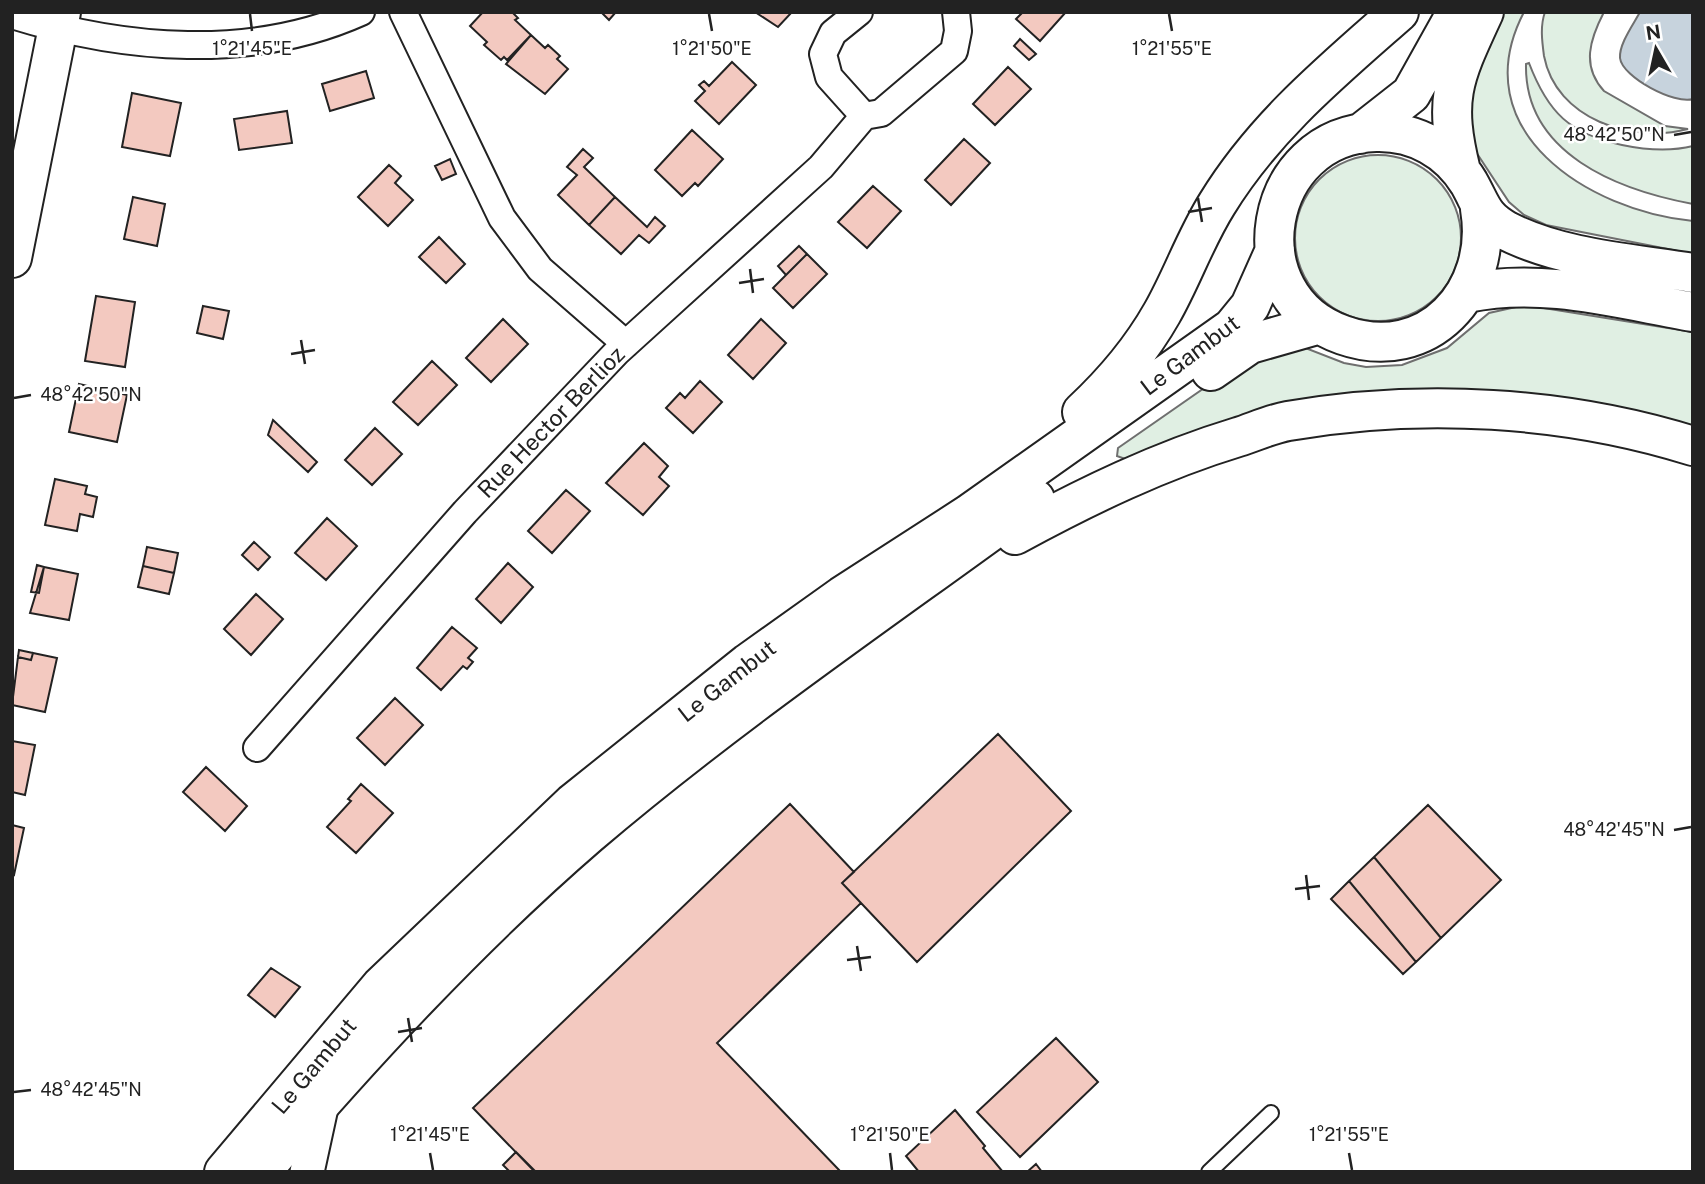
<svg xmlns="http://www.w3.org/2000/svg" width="1705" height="1184" font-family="'Public Sans',sans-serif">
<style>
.green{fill:#e0efe3;stroke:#6f6f6f;stroke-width:2}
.water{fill:#c7d3dd;stroke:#6f6f6f;stroke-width:2}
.building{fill:#f3c9c0;stroke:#222;stroke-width:2}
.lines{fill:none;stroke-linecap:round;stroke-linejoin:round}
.service-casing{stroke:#222;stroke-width:18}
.minor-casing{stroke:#222;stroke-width:30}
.tertiary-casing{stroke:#222;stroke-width:37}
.secondary-casing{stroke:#222;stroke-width:42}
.primary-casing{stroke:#222;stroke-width:42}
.service{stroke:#fff;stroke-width:14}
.minor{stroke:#fff;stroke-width:26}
.tertiary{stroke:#fff;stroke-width:33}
.secondary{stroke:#fff;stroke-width:38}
.primary{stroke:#fff;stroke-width:38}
.ticks{fill:none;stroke:#222;stroke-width:2.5}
.labels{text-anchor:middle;stroke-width:5;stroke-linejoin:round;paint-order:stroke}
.street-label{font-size:23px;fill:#222;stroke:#fff}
.ticks-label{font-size:18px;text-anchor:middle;fill:#222;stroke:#fff;stroke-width:5;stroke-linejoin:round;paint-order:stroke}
</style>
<rect width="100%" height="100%" fill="#fff"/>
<path class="green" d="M1491,12H1524C1462,131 1589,211 1693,221V254L1546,225L1524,215L1509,202L1476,152L1463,115Z
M1545,12H1604C1590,39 1581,66 1604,91L1665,126L1688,129C1632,144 1556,119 1544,56C1542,41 1540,26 1545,12Z
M1529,63C1548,113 1570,134 1622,145C1646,150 1669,152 1693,146V204C1618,190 1524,154 1526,64Z
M1295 238a83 83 0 1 1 166 0a83 83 0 1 1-166 0Z
M1525,305L1693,332V431L1512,394L1128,460L1117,456L1118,448L1246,359L1303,347L1344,363L1366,367L1402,365L1447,348L1489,313Z"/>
<path class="water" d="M1640,12H1693V99C1675,105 1622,77 1620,58C1619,44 1633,25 1640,12Z"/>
<path class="building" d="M483,12H512L518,18L515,20L531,35L507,60L504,57L501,60L484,45L487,42L470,26Z
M601,12H616L609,20Z
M755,12H792L778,27Z
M1023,12H1066L1040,41L1016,19Z
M531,35L545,48L548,45L560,56L557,59L568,69L545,94L506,64Z
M1020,39L1036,54L1029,60L1014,46Z
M732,62L756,85L719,124L695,101L705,91L699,85L704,81L709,86Z
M1008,67L1031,89L995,125L973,104Z
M366,71L374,98L330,111L322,84Z
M132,93L181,103L170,156L122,147Z
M287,111L292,143L239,150L234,119Z
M692,130L723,159L698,186L695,183L682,196L655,170Z
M964,139L990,163L951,205L925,180Z
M583,149L593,158L584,167L615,197L589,225L558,195L577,175L567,167Z
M450,159L456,174L442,180L435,166Z
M389,165L401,176L395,183L413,200L388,226L358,197Z
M873,186L901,211L867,248L838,222Z
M133,197L165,204L157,246L124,239Z
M615,197L647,227L655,217L665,226L649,243L639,235L621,254L589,225Z
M439,237L465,264L446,283L419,257Z
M799,246L807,254L786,275L778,266Z
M807,254L827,274L793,308L773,288Z
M96,296L135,302L125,367L85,361Z
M203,306L229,311L223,339L197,333Z
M503,319L528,344L491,382L466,358Z
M761,319L786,343L753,379L728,355Z
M432,361L457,385L418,425L393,402Z
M700,381L722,402L693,433L666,408L680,393L685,398Z
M79,384L127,395L117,442L69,432Z
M273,420L317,462L308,472L268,435Z
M375,428L402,454L372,485L345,460Z
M644,443L668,466L659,477L669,486L643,515L606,483Z
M55,479L87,486L85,494L97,497L93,517L80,514L77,531L45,525Z
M566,490L590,511L552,553L528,531Z
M327,518L357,546L326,580L295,553Z
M254,542L270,557L258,570L242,555Z
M147,547L178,553L174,573L143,566Z
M508,563L533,587L501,623L476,599Z
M37,565L44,567L39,593L31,592Z
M143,566L174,573L169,594L138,587Z
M44,567L78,574L69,620L30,613Z
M256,594L283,619L251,655L224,629Z
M452,627L477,648L468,658L473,662L467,669L463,666L441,690L417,668Z
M19,650L33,653L31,660L18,657Z
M33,653L57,658L45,712L12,705L18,657L31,660Z
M395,698L423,725L385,765L357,738Z
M998,734L1071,811L917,962L842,883Z
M12,741L35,745L25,795L12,792Z
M206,767L247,806L225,831L183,792Z
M361,784L393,813L356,853L327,827L351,801L348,799Z
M790,804L854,872L842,883L861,903L717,1043L841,1172H535L473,1108Z
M1428,805L1501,880L1441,938L1374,857Z
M12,825L24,828L14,875L12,874Z
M1374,857L1441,938L1416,962L1349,881Z
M1349,881L1416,962L1403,974L1331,899Z
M271,968L300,987L275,1017L248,995Z
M1056,1038L1098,1082L1020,1157L977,1112Z
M955,1110L985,1146L983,1148L1003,1172H919L906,1156Z
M516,1152L534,1170L532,1172H510L503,1165Z
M1036,1164L1042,1172H1027Z"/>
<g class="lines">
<defs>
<path id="service" d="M1209,1172L1271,1113"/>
<path id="minor" d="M403,12L502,218L540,269L626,344
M859,12L833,33L823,54L829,77L864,116L881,113L954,51L958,31L956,12
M12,15C124,50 252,61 361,12
M257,748L465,512L617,352L821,167L864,116"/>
<path id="tertiary" d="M307,1172L322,1103"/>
<path id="secondary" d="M12,258L61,12"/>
<path id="primary" d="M1360,134L1411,94L1454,17
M1461,171C1443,98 1453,79 1484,12
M1480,209C1494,291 1428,365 1343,335C1234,297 1262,135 1376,132C1415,131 1449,150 1469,183C1482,206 1482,217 1507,231C1562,259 1632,263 1693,273
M1467,293C1542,277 1618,299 1693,312
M1211,371L1250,344L1320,324
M1082,412C1113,383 1141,350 1162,313C1182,278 1195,239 1217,204C1264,127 1332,71 1399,12
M1015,535C1087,496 1159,461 1238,437C1254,432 1271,424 1288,421C1421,398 1565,406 1693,446
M224,1172L381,986L573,803L748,663L842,596L969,514L1232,328L1250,306L1275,250
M261,1172C363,1053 470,937 588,835C730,714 885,609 1035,499"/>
</defs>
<use href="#service" class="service-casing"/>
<use href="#minor" class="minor-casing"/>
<use href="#tertiary" class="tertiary-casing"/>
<use href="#secondary" class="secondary-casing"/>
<use href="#primary" class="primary-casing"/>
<use href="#service" class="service"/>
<use href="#minor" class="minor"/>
<use href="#tertiary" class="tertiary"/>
<use href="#secondary" class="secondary"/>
<use href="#primary" class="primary"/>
</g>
<path class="ticks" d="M250,14L252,31M709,14L712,31M1169,14L1172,31M1674,135L1691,132M1198,198L1202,222M1188,212L1212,208M750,269L753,293M739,283L764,279M301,340L305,364M291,354L315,350M14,398L31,395M1674,830L1691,827M1306,875L1309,900M1295,889L1320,886M857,946L861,971M847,960L871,957M408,1018L412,1042M398,1032L422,1028M14,1092L31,1090M430,1153L433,1170M890,1153L892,1170M1349,1153L1352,1170"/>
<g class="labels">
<g class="street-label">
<text transform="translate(1190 355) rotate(-37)" y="8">Le Gambut</text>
<text transform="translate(551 422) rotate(-46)" y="8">Rue Hector Berlioz</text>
<text transform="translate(727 681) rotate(-38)" y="8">Le Gambut</text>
<text transform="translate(314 1066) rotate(-50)" y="8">Le Gambut</text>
</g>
</g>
<g class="ticks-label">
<text x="252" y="55">1°21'45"E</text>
<text x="712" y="55">1°21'50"E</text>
<text x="1172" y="55">1°21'55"E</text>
<text x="1614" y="141">48°42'50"N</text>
<text x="91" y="401">48°42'50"N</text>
<text x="1614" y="836">48°42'45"N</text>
<text x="91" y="1096">48°42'45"N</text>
<text x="430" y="1141">1°21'45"E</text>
<text x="890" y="1141">1°21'50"E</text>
<text x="1349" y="1141">1°21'55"E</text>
</g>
<rect width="1705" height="1184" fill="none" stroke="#222222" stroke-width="28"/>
<g transform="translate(1656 49) rotate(351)" stroke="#ffffff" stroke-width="5" paint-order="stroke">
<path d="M0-5L12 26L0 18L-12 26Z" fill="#222222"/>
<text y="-10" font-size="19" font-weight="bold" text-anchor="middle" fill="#222222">N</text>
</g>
</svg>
